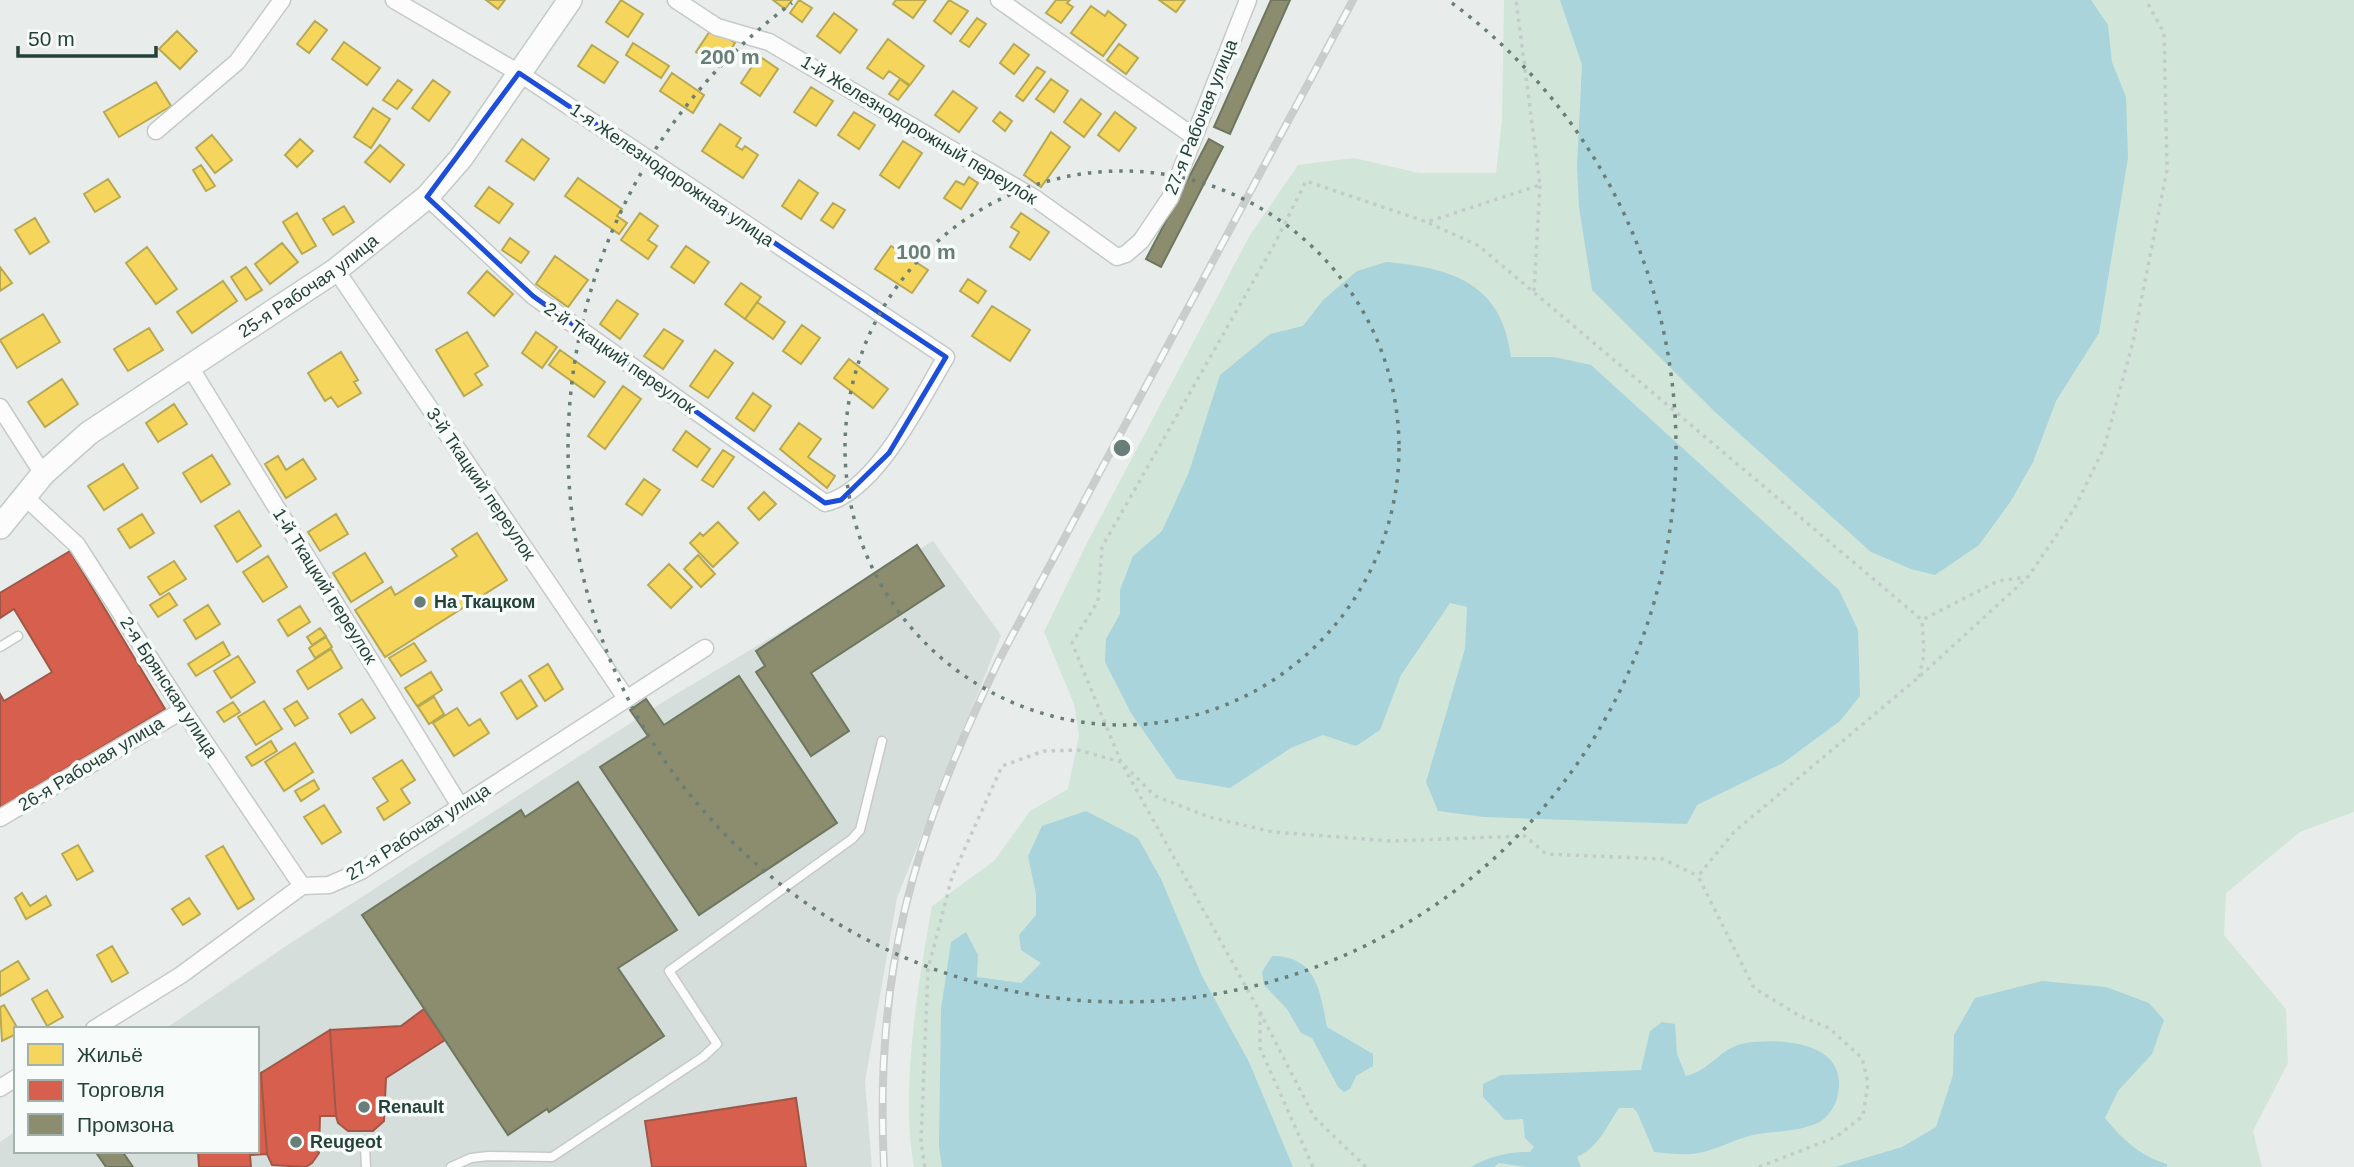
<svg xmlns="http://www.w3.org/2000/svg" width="2354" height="1167" font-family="Helvetica,sans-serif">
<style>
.built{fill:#d6dedb}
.green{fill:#d1e6d8}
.water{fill:#a9d4db}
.homes{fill:#f6d55c;stroke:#b7a952;stroke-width:2}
.shops{fill:#d6604d;stroke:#a15747;stroke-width:2}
.industry{fill:#8c8c6e;stroke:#6d765e;stroke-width:2}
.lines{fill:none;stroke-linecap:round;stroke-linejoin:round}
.lane-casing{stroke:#c5cac8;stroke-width:11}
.street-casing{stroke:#c5cac8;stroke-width:19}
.secondary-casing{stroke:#c3cbc8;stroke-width:26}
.path{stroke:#c3ccca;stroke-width:3.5;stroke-dasharray:3.5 5;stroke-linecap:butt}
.lane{stroke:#fcfcfc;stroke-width:8}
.street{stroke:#fcfcfc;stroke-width:16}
.secondary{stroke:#fcfcfc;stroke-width:23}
.rail-casing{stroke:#c9cdcc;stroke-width:8}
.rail{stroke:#f7fbf9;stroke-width:5;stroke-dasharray:16;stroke-linecap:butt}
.marked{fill:none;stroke:#1d4ed8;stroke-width:5;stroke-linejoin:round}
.ring{fill:none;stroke:#697e78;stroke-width:3.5;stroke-dasharray:3.5 7}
.poi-dot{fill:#697e78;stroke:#f7fbf9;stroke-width:2.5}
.labels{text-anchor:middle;stroke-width:7;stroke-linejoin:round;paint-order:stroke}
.street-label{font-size:18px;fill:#24423a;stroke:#f7fbf9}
.poi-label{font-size:18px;font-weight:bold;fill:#24423a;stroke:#f7fbf9;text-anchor:start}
.centre{fill:#697e78;stroke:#f7fbf9;stroke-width:3.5}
.ring-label{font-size:21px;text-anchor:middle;font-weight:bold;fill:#697e78;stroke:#f7fbf9;stroke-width:7;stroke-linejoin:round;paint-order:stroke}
</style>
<rect width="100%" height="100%" fill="#e8edeb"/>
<path class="built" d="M933,541L1001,635L897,898L865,1082L872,1167H0V1142L16,1131V1151H257V1029H165L283,948L666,700Z"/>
<path class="green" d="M1504,0H2354V812L2300,832L2226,893L2224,935L2286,1009L2288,1063L2253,1131L2262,1167H914C900,1089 918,984 932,906L994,861L1030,811L1068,789L1079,735L1074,704L1044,632L1087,543L1250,235L1298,165L1354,158L1419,173H1496L1502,120Z"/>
<path class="water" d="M1560,0H2091L2108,25L2112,62L2126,97L2128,158L2099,333L2056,401L2033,462L2011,501L1979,545L1935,575L1911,569L1871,552L1714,411L1592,290L1579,207L1577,165L1582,65Z
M1386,262C1452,268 1502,283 1511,357H1554L1591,365L1839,590L1858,630L1860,696L1840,721L1783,763L1697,805L1687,824L1484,817L1438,811L1426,782L1465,649L1467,607L1450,603L1401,675L1380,730L1356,746L1323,735L1291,748L1230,788L1177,779L1131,713L1105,662L1106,639L1120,614V590L1133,556L1162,531L1189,472L1220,375L1270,334L1303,326L1323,300L1357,271Z
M1086,811L1138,838L1161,879L1202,976L1249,1062L1293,1167H942L939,1147L941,1009L951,942L966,932L978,955L977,977L1021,983L1041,963L1021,950L1019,935L1036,915V894L1028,856L1042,826Z
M1272,956C1316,956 1320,990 1327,1027L1373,1054V1066L1356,1076L1350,1089L1344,1092L1338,1087L1312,1038L1301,1033L1287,1009L1264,985L1262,972Z
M2042,981L2106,987L2149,1003L2164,1020L2152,1054L2118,1091L2105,1118C2124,1141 2139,1155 2167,1164V1167H1835L1902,1147L1936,1127L1953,1075L1954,1035L1975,998Z
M1662,1022L1675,1024L1677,1054L1686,1076C1713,1069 1720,1047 1746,1043C1778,1038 1841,1041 1839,1085C1838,1099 1835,1108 1825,1118C1810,1132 1772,1131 1753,1135C1733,1139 1712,1153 1691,1154C1679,1155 1666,1153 1654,1152L1637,1112L1633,1108H1619C1606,1127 1599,1147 1577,1157L1581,1167H1526L1499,1163L1494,1167H1471C1491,1156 1507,1152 1530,1152L1534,1147L1525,1138L1523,1119L1505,1120L1483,1097V1084L1501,1075L1641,1070L1650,1031Z"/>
<path class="homes" d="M486,0H505L498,9Z
M621,0L643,14L628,37L606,22Z
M773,0H792L785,9Z
M799,0L812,8L802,22L790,13Z
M896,0H926L913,18L893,4Z
M949,0L968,11L951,34L934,21Z
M1056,0H1070L1067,3L1073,7L1061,23L1046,13Z
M1159,0H1185L1176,12Z
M1091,6L1105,16L1108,11L1126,25L1103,56L1071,33Z
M834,13L857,30L840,53L817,36Z
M977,18L986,24L969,47L960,41Z
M315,21L327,30L309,53L297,44Z
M712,28L735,43L719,67L696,52Z
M177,31L197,51L180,69L159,49Z
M888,39L924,66L910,85L889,71L883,79L867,68Z
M344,42L380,68L367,85L332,59Z
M633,43L669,66L661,78L626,55Z
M1014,44L1029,55L1014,74L1000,63Z
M1119,44L1138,58L1126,74L1107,60Z
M592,45L618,62L604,83L578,66Z
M759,56L778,69L760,96L741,83Z
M1037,67L1045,72L1023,101L1016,96Z
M672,73L704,95L693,113L660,91Z
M900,79L909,86L898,100L889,94Z
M1051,79L1068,91L1054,112L1036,99Z
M398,80L412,90L397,109L383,100Z
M433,80L450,92L429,121L412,108Z
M156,82L171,106L119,137L104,112Z
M811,87L833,101L816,126L794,112Z
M953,91L977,108L959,132L935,115Z
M1081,99L1101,114L1084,137L1064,122Z
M373,108L390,119L371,148L354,137Z
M854,112L875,125L859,149L838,135Z
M1000,112L1012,121L1005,131L993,121Z
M1115,112L1136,128L1119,151L1098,135Z
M720,124L741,138L736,146L742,150L745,146L758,155L743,178L702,151Z
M1051,132L1070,147L1041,187L1024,175Z
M212,135L232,160L215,173L196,148Z
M300,139L313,151L297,167L285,155Z
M522,139L549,159L534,180L506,161Z
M903,141L922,153L899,188L880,175Z
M380,145L404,165L390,182L365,162Z
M201,165L215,186L206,191L193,170Z
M969,177L978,183L961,209L944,198L956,181L964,185Z
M578,178L622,209L617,216L627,223L619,234L565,196Z
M108,179L120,197L95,212L84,194Z
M799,180L818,193L801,219L782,206Z
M489,187L513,204L499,223L475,206Z
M833,203L845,210L833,228L821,220Z
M344,206L354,222L333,235L323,219Z
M297,213L316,246L302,254L283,222Z
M640,213L658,226L648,240L657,246L648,259L621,240Z
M1021,213L1049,232L1030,260L1010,247L1019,232L1011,227Z
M35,218L49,242L30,254L15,230Z
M510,238L529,252L521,263L502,250Z
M282,243L298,262L270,284L255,264Z
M686,246L709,262L694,283L671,267Z
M891,246L928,270L912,293L875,269Z
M147,247L177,289L156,304L126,263Z
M555,256L588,280L568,307L536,284Z
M0,267L12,283L0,291Z
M246,267L262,290L246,300L231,277Z
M487,271L513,294L494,316L468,293Z
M968,279L986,291L978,303L960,291Z
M223,281L237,301L192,333L177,312Z
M741,283L761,297L745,319L725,304Z
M617,300L638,314L620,339L600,324Z
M757,302L785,322L773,339L745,319Z
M992,306L1030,330L1010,361L972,336Z
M43,314L60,342L17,368L0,340Z
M802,325L820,338L801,364L783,351Z
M149,328L163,350L128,371L114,349Z
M664,329L683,341L663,369L644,356Z
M467,332L488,366L475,374L482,385L464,396L436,350Z
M536,332L557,347L542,368L522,353Z
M560,350L605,382L594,397L549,365Z
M715,350L733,363L708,398L690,386Z
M341,352L358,380L354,382L361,393L338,407L331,397L325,401L308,373Z
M849,359L888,389L873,408L834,378Z
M62,379L78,404L45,427L28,402Z
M623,386L641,399L605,449L588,436Z
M753,393L771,406L754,431L736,418Z
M174,404L187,424L158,442L146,423Z
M799,423L821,439L808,457L835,476L827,488L780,449Z
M686,431L710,449L697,467L673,450Z
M723,450L734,457L713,487L702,480Z
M212,455L230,484L201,502L183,473Z
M278,456L286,470L303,459L316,479L286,498L265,464Z
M123,464L138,488L104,510L88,486Z
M644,479L660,490L642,515L626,504Z
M764,492L776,504L759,520L748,508Z
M239,511L261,546L237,562L215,526Z
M142,514L154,533L130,548L118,529Z
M336,514L348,534L320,551L308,532Z
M718,522L738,543L713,567L690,543L700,533L703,536Z
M477,533L507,580L385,657L355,610L391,587L395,595L457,556L452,549Z
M365,553L383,582L351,602L333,573Z
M698,555L715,574L701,587L684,569Z
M268,556L287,587L263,602L243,572Z
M174,561L186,579L160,595L148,577Z
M669,564L692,587L671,608L648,585Z
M169,593L177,605L158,617L150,605Z
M208,605L220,624L196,639L184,620Z
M300,606L310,622L288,636L278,620Z
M320,628L326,636L312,645L307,637Z
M326,637L332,647L315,658L309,648Z
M223,642L230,655L196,676L188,664Z
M414,643L426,661L401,676L389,658Z
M331,649L342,668L308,689L297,671Z
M238,656L255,682L231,698L214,671Z
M548,664L563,689L545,701L529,676Z
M431,672L442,690L417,706L405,688Z
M521,680L537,706L517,719L501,693Z
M434,697L444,714L429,724L418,707Z
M362,699L375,718L351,733L339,714Z
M264,701L282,729L256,745L238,717Z
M297,701L308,718L295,726L284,709Z
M233,702L240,712L224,722L217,712Z
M457,708L469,726L480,719L489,733L454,756L433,723Z
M271,741L277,751L252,766L246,757Z
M295,743L313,772L284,791L265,762Z
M402,760L415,780L401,789L410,803L384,820L377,808L388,801L373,778Z
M314,780L319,789L301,801L295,791Z
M324,805L341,832L322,844L304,817Z
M78,845L93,871L77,880L62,854Z
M223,846L254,899L238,909L206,856Z
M22,893L30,906L46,896L51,905L26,919L15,898Z
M189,898L200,914L183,925L172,909Z
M112,946L128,973L112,982L97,955Z
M18,961L29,979L0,996V972Z
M47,990L63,1017L47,1026L32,999Z
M4,1005L18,1029L16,1034L2,1041L0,1007Z"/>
<path class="shops" d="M70,551L165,709L0,808V694L4,701L52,672L14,609L0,618V593Z
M424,1009L445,1040L386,1078L384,1121L373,1131H348L338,1123L336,1116L330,1030L401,1026Z
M330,1030L336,1116H320L319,1153L312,1163L306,1167L272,1165L267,1154L261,1073Z
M261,1073L267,1154L250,1155L251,1167H199L198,1151H257V1076Z
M796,1098L806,1167H652L645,1121Z"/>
<path class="industry" d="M1271,0H1290L1230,134L1214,127Z
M1209,139L1223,147L1161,267L1146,259Z
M917,545L944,586L811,673L849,731L811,756L756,672L765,666L756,651Z
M739,676L837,823L699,915L600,767L648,736L630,710L646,699L664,725Z
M578,782L677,930L618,968L664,1036L549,1112L547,1109L508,1135L362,915L521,810L525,817Z
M95,1151H122L133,1167H106Z"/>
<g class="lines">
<defs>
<path id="lane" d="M0,647L18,636
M365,1147L366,1167
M451,1167L471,1158L488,1156L552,1157L703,1057L717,1044L669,971L852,839L860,830L882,741"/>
<path id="street" d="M394,0L519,73L946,357C920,400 876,492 825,503L533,296L427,197
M676,0L717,27L769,42L1036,199L1117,257L1126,254L1141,241L1170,198L1248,0
M999,0L1193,136
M156,131L237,62L282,0
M336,270L626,698
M190,367L460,806
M0,407L43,474
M25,497L77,545L183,710L302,886
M0,818L183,710
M94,1029L181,975L302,886L329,885L361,871L705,648
M0,1088L16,1078"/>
<g id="secondary">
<path id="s1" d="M0,527L43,474L89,433L336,270L427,197L461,158L570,0"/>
</g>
</defs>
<use href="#lane" class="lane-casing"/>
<use href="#street" class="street-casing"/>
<use href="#secondary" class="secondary-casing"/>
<path class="path" d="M1429,223L1479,246L1922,620L1998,581L2026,577
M1534,291L1540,185
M1919,677L1924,655L1922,620
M1260,1013V1048L1313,1167
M925,1167L921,1142L928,969L952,877L1002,766L1044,751L1078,750L1121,762L1155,796L1209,817L1273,832L1391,841L1525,836L1546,854L1663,859L1698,876
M1366,1167L1314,1117L1260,1012L1121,762L1072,643L1098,601L1102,547L1274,245L1306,181L1427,222L1540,185L1516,0
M1759,1167L1836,1137L1863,1116L1868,1083L1862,1058L1829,1028L1800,1016L1754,988L1698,876L1734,832L1919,677L2028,577L2074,509L2104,448L2133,342L2167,170L2164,33L2146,0"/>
<use href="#lane" class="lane"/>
<use href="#street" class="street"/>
<use href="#secondary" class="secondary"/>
<defs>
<path id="rail" d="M884,1167C874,968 914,837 999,660L1353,0"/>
</defs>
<use href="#rail" class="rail-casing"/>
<use href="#rail" class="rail"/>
</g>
<path class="marked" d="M519,73L946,357L889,453L841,500L825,503L533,296L427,197Z"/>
<g class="ring">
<circle cx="1122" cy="448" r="277"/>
<path d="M1452 3A554 554 0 1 1 792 3"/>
</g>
<g class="poi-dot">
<circle cx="420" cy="602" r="7"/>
<circle cx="364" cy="1107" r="7"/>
<circle cx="296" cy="1142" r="7"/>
</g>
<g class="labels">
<g class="street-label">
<text transform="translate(1201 117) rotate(-68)" y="6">27-я Рабочая улица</text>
<text transform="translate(919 130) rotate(31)" y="6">1-й Железнодорожный переулок</text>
<text transform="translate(672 175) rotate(34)" y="6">1-я Железнодорожная улица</text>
<text dy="6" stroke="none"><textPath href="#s1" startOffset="394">25-я Рабочая улица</textPath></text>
<text transform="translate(620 358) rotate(35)" y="6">2-й Ткацкий переулок</text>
<text transform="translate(481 484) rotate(56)" y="6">3-й Ткацкий переулок</text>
<text transform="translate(325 586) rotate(58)" y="6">1-й Ткацкий переулок</text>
<text transform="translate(169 687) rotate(57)" y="6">2-я Брянская улица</text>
<text transform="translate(91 764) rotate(-31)" y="6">26-я Рабочая улица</text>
<text transform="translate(418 832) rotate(-32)" y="6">27-я Рабочая улица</text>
</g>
<g class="poi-label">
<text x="434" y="608">На Ткацком</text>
<text x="378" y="1113">Renault</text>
<text x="310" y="1148">Reugeot</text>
</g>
</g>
<circle cx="1122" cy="448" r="10" class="centre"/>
<g class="ring-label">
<text x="730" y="64">200 m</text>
<text x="926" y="259">100 m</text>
</g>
<rect x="14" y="1027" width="245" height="126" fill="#f7fbf9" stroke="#a3b1ad" stroke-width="2"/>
<rect x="28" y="1044" width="35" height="21" fill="#f6d55c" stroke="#a3b1ad" stroke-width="2"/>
<text x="77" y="1062" font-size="21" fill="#24423a">Жильё</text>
<rect x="28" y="1080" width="35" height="21" fill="#d6604d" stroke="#a3b1ad" stroke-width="2"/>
<text x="77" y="1097" font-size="21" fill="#24423a">Торговля</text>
<rect x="28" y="1114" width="35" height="21" fill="#8c8c6e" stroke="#a3b1ad" stroke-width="2"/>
<text x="77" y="1132" font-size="21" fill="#24423a">Промзона</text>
<path d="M18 46v10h138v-10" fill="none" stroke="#24423a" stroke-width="3.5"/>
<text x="28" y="46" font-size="21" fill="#24423a" stroke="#f7fbf9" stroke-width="5" paint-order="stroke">50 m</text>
</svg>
